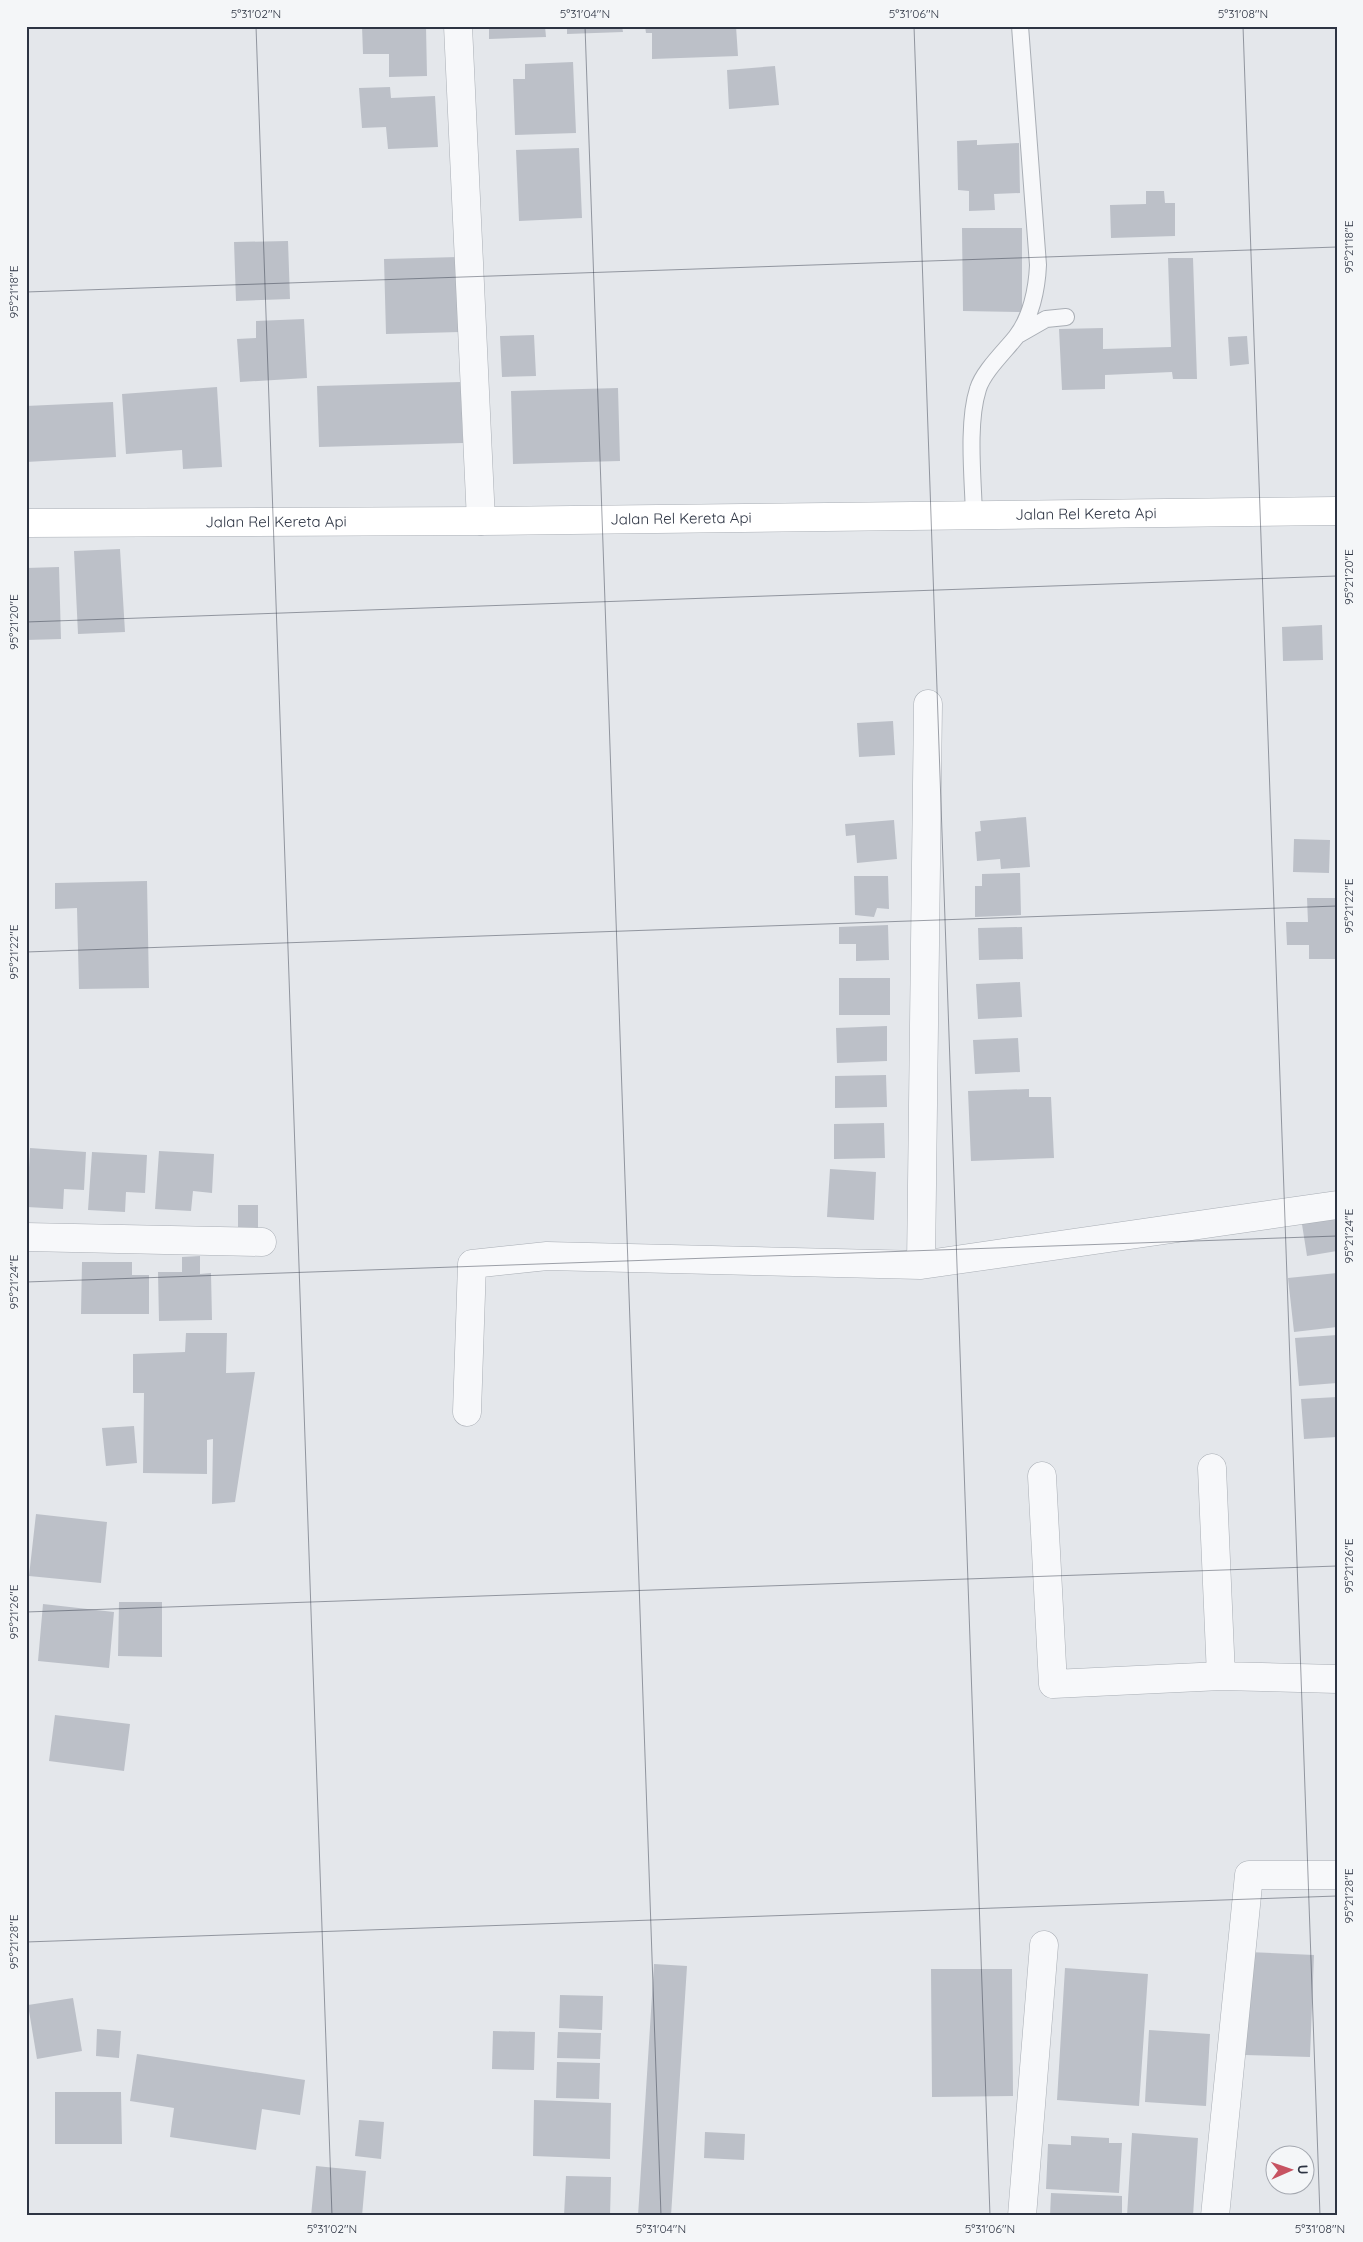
<svg xmlns="http://www.w3.org/2000/svg" width="1363" height="2242" font-family="Quicksand,sans-serif">
<style>
.building{fill:#bcc0c8}
.lines{fill:none;stroke-linecap:round;stroke-linejoin:round}
.service-casing{stroke:#a9aeb5;stroke-width:18}
.minor-casing{stroke:#a9aeb5;stroke-width:29}
.secondary-casing{stroke:#a9aeb5;stroke-width:29}
.service{stroke:#f7f8fa;stroke-width:16}
.minor{stroke:#f7f8fa;stroke-width:28}
.secondary{stroke:#fff;stroke-width:28}
.ticks{fill:none;stroke:#2d3443;stroke-width:1;stroke-opacity:0.45}
.labels{text-anchor:middle;stroke-width:5;stroke-linejoin:round;paint-order:stroke}
.street-label{font-size:15px;fill:#2d3443;stroke:#f4f6f8}
.neatline{fill:none;stroke:#2d3443;stroke-width:2}
.ticks-label{font-size:12px;text-anchor:middle;fill:#2d3443}
</style>
<rect width="100%" height="100%" fill="#e4e7eb"/>
<path class="building" d="M362,26H426L427,76L389,77V54H363Z
M489,26H545L546,37L489,39Z
M567,26H622L623,32L567,34Z
M645,26H736L738,56L652,59V33H646Z
M573,62L576,133L515,135L513,79H525V64Z
M775,66L779,105L729,109L727,70Z
M390,87L391,98L435,96L438,147L388,149L386,127L362,128L359,88Z
M977,140V145L1019,143L1020,193L994,194L995,210L969,211V191L958,190L957,141Z
M579,148L582,218L519,221L516,150Z
M1146,191H1164L1165,203H1175V236L1111,238L1110,205L1146,204Z
M962,228H1022V312L963,311Z
M288,241L290,299L236,301L234,242Z
M458,257L460,332L386,334L384,259Z
M1168,258H1193L1197,379H1173L1172,372L1105,375V389L1062,390L1059,329L1103,328V349L1171,347Z
M304,319L307,378L240,382L237,339L256,338V321Z
M534,335L536,376L502,377L500,336Z
M1247,336L1249,364L1230,366L1228,337Z
M461,382L463,443L319,447L317,386Z
M217,387L222,467L183,469L182,450L126,454L122,394Z
M618,388L620,461L513,464L511,391Z
M113,402L116,457L26,462V406Z
M120,549L125,632L78,634L74,551Z
M59,567L61,639L26,640V568Z
M1322,625L1323,660L1283,661L1282,627Z
M893,721L895,755L859,757L857,723Z
M1026,817L1030,867L1001,869L1000,859L977,861L975,832L981,831L980,821Z
M894,820L897,859L857,863L855,835L846,836L845,824Z
M1294,839L1330,840L1329,873L1293,872Z
M1020,873L1021,915L975,917V886H982V874Z
M854,876H888L889,909L877,908L874,917L855,915Z
M147,881L149,988L79,989L77,908L55,909V883Z
M1307,898H1337V959H1309V945H1287L1286,922H1308Z
M888,925L889,960L856,961V944H839V927Z
M1022,927L1023,959L979,960L978,928Z
M839,978H890V1015H839Z
M1020,982L1022,1017L978,1019L976,984Z
M887,1026V1061L837,1063L836,1028Z
M1018,1038L1020,1072L975,1074L973,1040Z
M886,1075L887,1107L835,1108V1076Z
M1029,1089V1097H1051L1054,1158L971,1161L968,1091Z
M884,1123L885,1158L834,1159V1124Z
M30,1148L86,1152L84,1190L64,1189L63,1209L27,1207Z
M159,1151L214,1154L212,1193L193,1191L191,1211L155,1209Z
M92,1152L147,1155L145,1193L126,1192L125,1212L88,1210Z
M830,1169L876,1172L874,1220L827,1217Z
M238,1205H258V1228H238Z
M1337,1213V1251L1307,1256L1301,1218Z
M200,1256V1274L211,1273L212,1320L159,1321L158,1272H182V1257Z
M82,1262H132V1275H149V1314H81Z
M1337,1273V1327L1294,1332L1288,1278Z
M186,1333H227L226,1373L255,1372L235,1502L212,1504L213,1439L207,1440V1474L143,1473L144,1393H133V1354L185,1352Z
M1337,1335V1383L1299,1386L1295,1338Z
M1337,1397V1437L1304,1439L1301,1399Z
M134,1426L137,1463L106,1466L102,1428Z
M36,1514L107,1522L101,1583L29,1576Z
M119,1602H162V1657L118,1656Z
M43,1604L114,1612L109,1668L38,1661Z
M55,1715L130,1724L124,1771L49,1761Z
M1248,1952L1314,1955L1310,2057L1245,2055Z
M654,1964L687,1966L671,2216H638Z
M1065,1968L1148,1974L1139,2106L1057,2100Z
M931,1969H1012L1013,2096L932,2097Z
M560,1995L603,1996L602,2030L559,2028Z
M73,1998L82,2051L37,2059L28,2005Z
M97,2029L121,2031L119,2058L96,2056Z
M1149,2030L1210,2034L1206,2106L1145,2102Z
M493,2031L535,2032L534,2070L492,2069Z
M558,2032L601,2033L600,2059L557,2058Z
M137,2054L305,2080L300,2115L262,2109L256,2150L170,2137L174,2108L130,2101Z
M557,2062L600,2063L599,2099L556,2098Z
M55,2092H121L122,2144H55Z
M534,2100L611,2103L610,2159L533,2156Z
M359,2120L384,2122L381,2159L355,2156Z
M705,2132L745,2134L744,2160L704,2158Z
M1132,2133L1198,2138L1193,2216H1127Z
M1071,2136L1109,2138V2143H1122L1119,2193L1046,2189L1048,2144L1071,2145Z
M316,2166L366,2171L362,2216H311Z
M566,2176L611,2177L610,2216H564Z
M1051,2193L1122,2196V2216H1050Z"/>
<g class="lines">
<defs>
<path id="service" d="M1018,335L1046,319L1066,317
M974,515C973,479 967,423 978,389C983,372 1004,352 1016,337C1031,318 1037,289 1038,265L1020,26"/>
<path id="minor" d="M458,26L481,521
M26,1237L262,1242
M921,1265L928,704
M467,1412L472,1264L547,1256L921,1265L1337,1205
M1212,1468L1221,1676
M1042,1476L1053,1684L1221,1676L1337,1679
M1022,2216L1044,1945
M1215,2216L1249,1875H1337"/>
<g id="secondary">
<path id="s1" d="M26,523L481,521L1337,511"/>
</g>
</defs>
<use href="#service" class="service-casing"/>
<use href="#minor" class="minor-casing"/>
<use href="#secondary" class="secondary-casing"/>
<use href="#service" class="service"/>
<use href="#minor" class="minor"/>
<use href="#secondary" class="secondary"/>
</g>
<path class="ticks" d="M256,26L332,2216M585,26L661,2216M914,26L990,2216M1243,26L1320,2216M26,292L1337,247M26,622L1337,576M26,952L1337,906M26,1282L1337,1236M26,1612L1337,1566M26,1942L1337,1896"/>
<g class="labels">
<g class="street-label">
<text dy="5" stroke="none"><textPath href="#s1" startOffset="1060">Jalan Rel Kereta Api</textPath></text>
<text dy="5" stroke="none"><textPath href="#s1" startOffset="655">Jalan Rel Kereta Api</textPath></text>
<text dy="5" stroke="none"><textPath href="#s1" startOffset="250">Jalan Rel Kereta Api</textPath></text>
</g>
</g>
<rect width="1363" height="2242" fill="none" stroke="#f4f6f8" stroke-width="55"/>
<g transform="translate(1290 2170) rotate(88)"><circle r="24" fill="#f4f6f8" stroke="#a4a8b0"/>
<path d="M0-4L9 19L0 12L-9 19Z" fill="#c75362"/>
<text y="-8" font-size="14" font-weight="bold" text-anchor="middle" fill="#2d3443">U</text>
</g>
<rect x="28" y="28" width="1308" height="2186" class="neatline"/>
<g class="ticks-label">
<text x="256" y="18">5°31'02"N</text>
<text x="585" y="18">5°31'04"N</text>
<text x="914" y="18">5°31'06"N</text>
<text x="1243" y="18">5°31'08"N</text>
<text transform="translate(1349 247) rotate(-90)" y="4">95°21'18"E</text>
<text transform="translate(14 292) rotate(-90)" y="4">95°21'18"E</text>
<text transform="translate(1349 577) rotate(-90)" y="4">95°21'20"E</text>
<text transform="translate(14 622) rotate(-90)" y="4">95°21'20"E</text>
<text transform="translate(1349 906) rotate(-90)" y="4">95°21'22"E</text>
<text transform="translate(14 952) rotate(-90)" y="4">95°21'22"E</text>
<text transform="translate(1349 1236) rotate(-90)" y="4">95°21'24"E</text>
<text transform="translate(14 1282) rotate(-90)" y="4">95°21'24"E</text>
<text transform="translate(1349 1566) rotate(-90)" y="4">95°21'26"E</text>
<text transform="translate(14 1612) rotate(-90)" y="4">95°21'26"E</text>
<text transform="translate(1349 1896) rotate(-90)" y="4">95°21'28"E</text>
<text transform="translate(14 1942) rotate(-90)" y="4">95°21'28"E</text>
<text x="332" y="2233">5°31'02"N</text>
<text x="661" y="2233">5°31'04"N</text>
<text x="990" y="2233">5°31'06"N</text>
<text x="1320" y="2233">5°31'08"N</text>
</g>
</svg>
